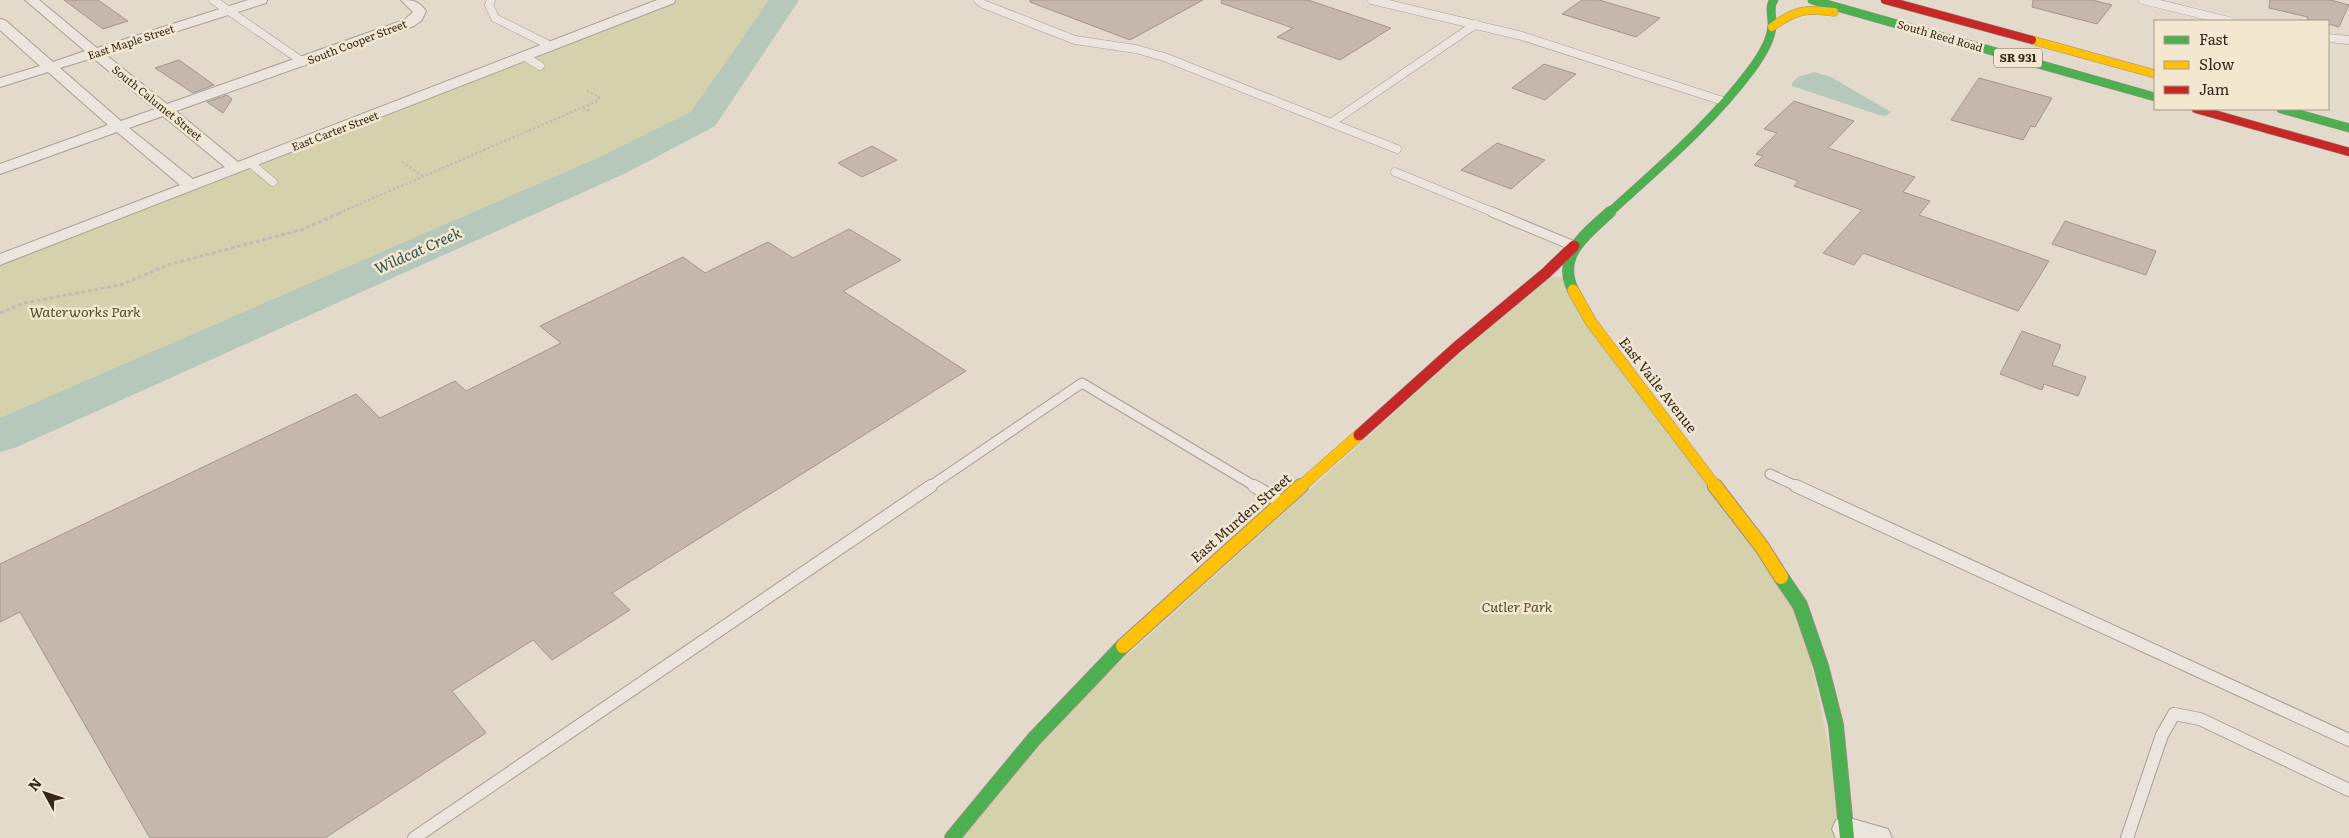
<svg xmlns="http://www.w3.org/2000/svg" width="2349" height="838" font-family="Literata,serif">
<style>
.green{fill:#d5d1ad}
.water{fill:#b6c7bb}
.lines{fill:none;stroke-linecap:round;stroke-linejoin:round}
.river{fill:#b6c7bb;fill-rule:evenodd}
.building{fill:#c6b7ac;stroke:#a3958b}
.lane-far2-casing{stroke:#a89f94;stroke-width:9}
.lane-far1-casing{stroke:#a89f94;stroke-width:11}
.lane-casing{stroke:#a89f94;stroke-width:14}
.street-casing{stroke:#a89f94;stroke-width:2}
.fast-far2-casing{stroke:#978e84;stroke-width:9}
.fast-far1-casing{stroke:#978e84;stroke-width:12}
.fast-casing{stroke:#978e84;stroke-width:16}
.slow-far2-casing{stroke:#978e84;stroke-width:9}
.slow-far1-casing{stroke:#978e84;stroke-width:12}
.slow-casing{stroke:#978e84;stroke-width:16}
.jam-far1-casing{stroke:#978e84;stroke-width:9}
.jam-casing{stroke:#978e84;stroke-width:12}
.path-far1{stroke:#c3bcb4;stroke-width:2.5;stroke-dasharray:2.5 2;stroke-linecap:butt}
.path{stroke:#c3bcb4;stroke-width:3;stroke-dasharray:4 2.5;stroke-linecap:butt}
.lane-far2{stroke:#ebe5dd;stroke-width:8}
.lane-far1{stroke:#ebe5dd;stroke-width:9}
.lane{stroke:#ebe5dd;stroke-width:12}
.street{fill:#ebe5dd;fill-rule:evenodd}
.fast-far2{stroke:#4caf50;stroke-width:8}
.fast-far1{stroke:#4caf50;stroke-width:11}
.fast{stroke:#4caf50;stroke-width:14}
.slow-far2{stroke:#ffc107;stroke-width:8}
.slow-far1{stroke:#ffc107;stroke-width:11}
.slow{stroke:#ffc107;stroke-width:14}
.jam-far1{stroke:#c62828;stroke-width:8}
.jam{stroke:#c62828;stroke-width:11}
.labels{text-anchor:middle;stroke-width:5;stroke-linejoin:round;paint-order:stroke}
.far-street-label{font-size:11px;fill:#35271d;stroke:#f4e7d0}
.shield{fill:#f4e7d0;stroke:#6e6153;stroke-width:1}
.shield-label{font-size:12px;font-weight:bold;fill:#35271d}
.park-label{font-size:14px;font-style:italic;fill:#4a5124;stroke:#f4e7d0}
.street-label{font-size:14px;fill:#35271d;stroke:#f4e7d0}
.water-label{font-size:15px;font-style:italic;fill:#2d554f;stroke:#f4e7d0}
</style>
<rect width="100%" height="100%" fill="#e3dacb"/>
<path class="green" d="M669,0H784L703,119L613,165L0,436V260Z
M1544,277H1567L1800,605L1847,838H952L1021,752Z"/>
<path class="water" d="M1814,72L1831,77L1891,112L1886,116L1879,115L1792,86V83L1798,77Z"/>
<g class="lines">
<path class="river" d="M769,0H799L715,126L626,173L17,447L0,452V418L600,157L691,112Z"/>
</g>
<path class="building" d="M64,0H98L128,21L103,29Z
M1030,0H1203L1130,40L1030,2Z
M1222,0H1308L1391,28L1340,60L1277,37L1293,28L1221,3Z
M1582,0H1599L1660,18L1636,37L1562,14Z
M2033,0H2092L2112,5L2097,24L2032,7Z
M2270,0H2331L2349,5L2339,27L2328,24V21H2315L2307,19L2308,17L2269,8Z
M179,60L214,85L193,93L155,68Z
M1544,64L1576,74L1545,100L1512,88Z
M1979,78L2052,98L2035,127L2031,126L2023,140L1951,120Z
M227,95L232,99L223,113L207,102Z
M1794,101L1854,121L1828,148L1915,177L1903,192L1930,201L1919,215L2049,261L2018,311L1863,253L1854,265L1823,253L1862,210L1794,186L1798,181L1754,165L1763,156L1756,154L1777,133L1764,129Z
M1497,143L1545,160L1511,189L1461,170Z
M872,146L897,160L862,177L838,163Z
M2065,221L2156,251L2146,275L2052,244Z
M849,229L901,260L843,291L966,371L612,593L630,610L552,660L533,640L452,691L486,733L325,838H150L20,612L0,622V564L356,394L380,418L455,381L466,391L561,343L540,326L683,257L705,273L768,242L793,258Z
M2022,331L2061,345L2052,365L2086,377L2078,396L2044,384L2042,390L2000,374Z"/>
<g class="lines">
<defs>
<path id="lane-far2" d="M213,0L303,62
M491,0L489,5L495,18L551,46
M978,0L983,4L1075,40L1136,49L1164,57L1331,123L1476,24
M1372,0L1522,36L1723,101
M2143,0L2229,21
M2328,38L2349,40
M524,56L540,66
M1331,123L1397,149
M250,163L273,182
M1395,172L1495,213"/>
<path id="lane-far1" d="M1492,212L1574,246
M1770,474L1798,487
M929,487L1082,383L1256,487"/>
<path id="lane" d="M1254,486L1281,502
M1796,486L2349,740
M414,838L931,486
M2127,838L2162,735L2174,714L2200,719L2349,790"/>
<path id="street" d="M25,0H39L97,48L248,0H267L266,3L105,54L167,104L404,20L413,12L401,0C413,0 419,1 426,11L422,20L414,26L176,111L238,162L657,0H675L674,3L0,265V254L180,185L117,132L0,174V164L108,125L48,72L0,87V78L40,66L0,30V19L5,20L53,62L85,51ZM93,58L155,109L121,121L60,68ZM163,116L225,167L193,179L129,128Z
M1846,817L1888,829L1892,838H1836L1832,829L1836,820Z"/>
<path id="fast-far2" d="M1812,0L2155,97
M2281,109L2349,128
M1609,213C1658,168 1711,124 1751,70C1760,58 1771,41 1772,26C1773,17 1768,7 1774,0"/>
<path id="fast-far1" d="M1573,290C1556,254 1587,234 1610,212"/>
<path id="fast" d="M1781,577L1800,605L1821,666L1836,725L1847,838
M952,838L1034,739L1123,646"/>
<path id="slow-far2" d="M1772,27C1795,10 1806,8 1834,12
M2032,40L2155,74"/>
<path id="slow-far1" d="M1573,290L1591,322L1716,487
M1300,487L1359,435"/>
<path id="slow" d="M1715,486L1762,547L1781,577
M1123,646L1301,486"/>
<path id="jam-far1" d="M1885,0L2032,40
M2196,109L2349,152"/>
<path id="jam" d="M1359,435L1457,347L1546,273L1574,246"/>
</defs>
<use href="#lane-far2" class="lane-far2-casing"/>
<use href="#lane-far1" class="lane-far1-casing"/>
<use href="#lane" class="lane-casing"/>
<use href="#street" class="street-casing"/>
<use href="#fast-far2" class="fast-far2-casing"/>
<use href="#fast-far1" class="fast-far1-casing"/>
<use href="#fast" class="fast-casing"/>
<use href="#slow-far2" class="slow-far2-casing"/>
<use href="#slow-far1" class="slow-far1-casing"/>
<use href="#slow" class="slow-casing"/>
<use href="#jam-far1" class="jam-far1-casing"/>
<use href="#jam" class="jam-casing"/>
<path class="path-far1" d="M583,108L590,111
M402,162L423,176
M339,213L597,101L599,97L587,91"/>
<path class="path" d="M0,313L24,303L120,285L171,264L304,229L342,212"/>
<use href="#lane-far2" class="lane-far2"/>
<use href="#lane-far1" class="lane-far1"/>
<use href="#lane" class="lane"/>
<use href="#street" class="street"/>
<use href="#fast-far2" class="fast-far2"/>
<use href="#fast-far1" class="fast-far1"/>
<use href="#fast" class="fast"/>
<use href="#slow-far2" class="slow-far2"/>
<use href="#slow-far1" class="slow-far1"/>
<use href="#slow" class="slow"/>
<use href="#jam-far1" class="jam-far1"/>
<use href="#jam" class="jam"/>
</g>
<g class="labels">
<g class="far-street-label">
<text transform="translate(1940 36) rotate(16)" y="4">South Reed Road</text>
<text transform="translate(131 42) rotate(-18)" y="4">East Maple Street</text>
<text transform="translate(357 42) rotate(-21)" y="4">South Cooper Street</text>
<text transform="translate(157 103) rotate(39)" y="4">South Calumet Street</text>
<text transform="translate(335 131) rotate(-21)" y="4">East Carter Street</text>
</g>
<rect class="shield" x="1994" y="48.5" width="48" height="19" rx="4"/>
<g class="shield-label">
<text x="2018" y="62">SR 931</text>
</g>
<g class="park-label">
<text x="85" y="317">Waterworks Park</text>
<text x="1517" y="612">Cutler Park</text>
</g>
<g class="street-label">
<text transform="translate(1658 385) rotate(52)" y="5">East Vaile Avenue</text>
<text transform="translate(1241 518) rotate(-41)" y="5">East Murden Street</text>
</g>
<g class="water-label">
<text transform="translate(418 251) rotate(-24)" y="5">Wildcat Creek</text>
</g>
</g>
<rect x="2154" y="20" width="175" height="90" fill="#f4e7d0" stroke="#a89a88"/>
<rect x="2164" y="36" width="25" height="8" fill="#4caf50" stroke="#a89a88"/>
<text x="2199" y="45" font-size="15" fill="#35271d">Fast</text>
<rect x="2164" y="61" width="25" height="8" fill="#ffc107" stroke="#a89a88"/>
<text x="2199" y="70" font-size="15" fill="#35271d">Slow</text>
<rect x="2164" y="86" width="25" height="8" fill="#c62828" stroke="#a89a88"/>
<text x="2199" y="95" font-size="15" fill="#35271d">Jam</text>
<g transform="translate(45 793) rotate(310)" stroke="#f4e7d0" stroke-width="4" paint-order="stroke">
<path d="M0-4L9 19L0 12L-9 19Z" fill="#35271d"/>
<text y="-8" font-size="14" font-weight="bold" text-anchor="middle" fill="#35271d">N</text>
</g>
</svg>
